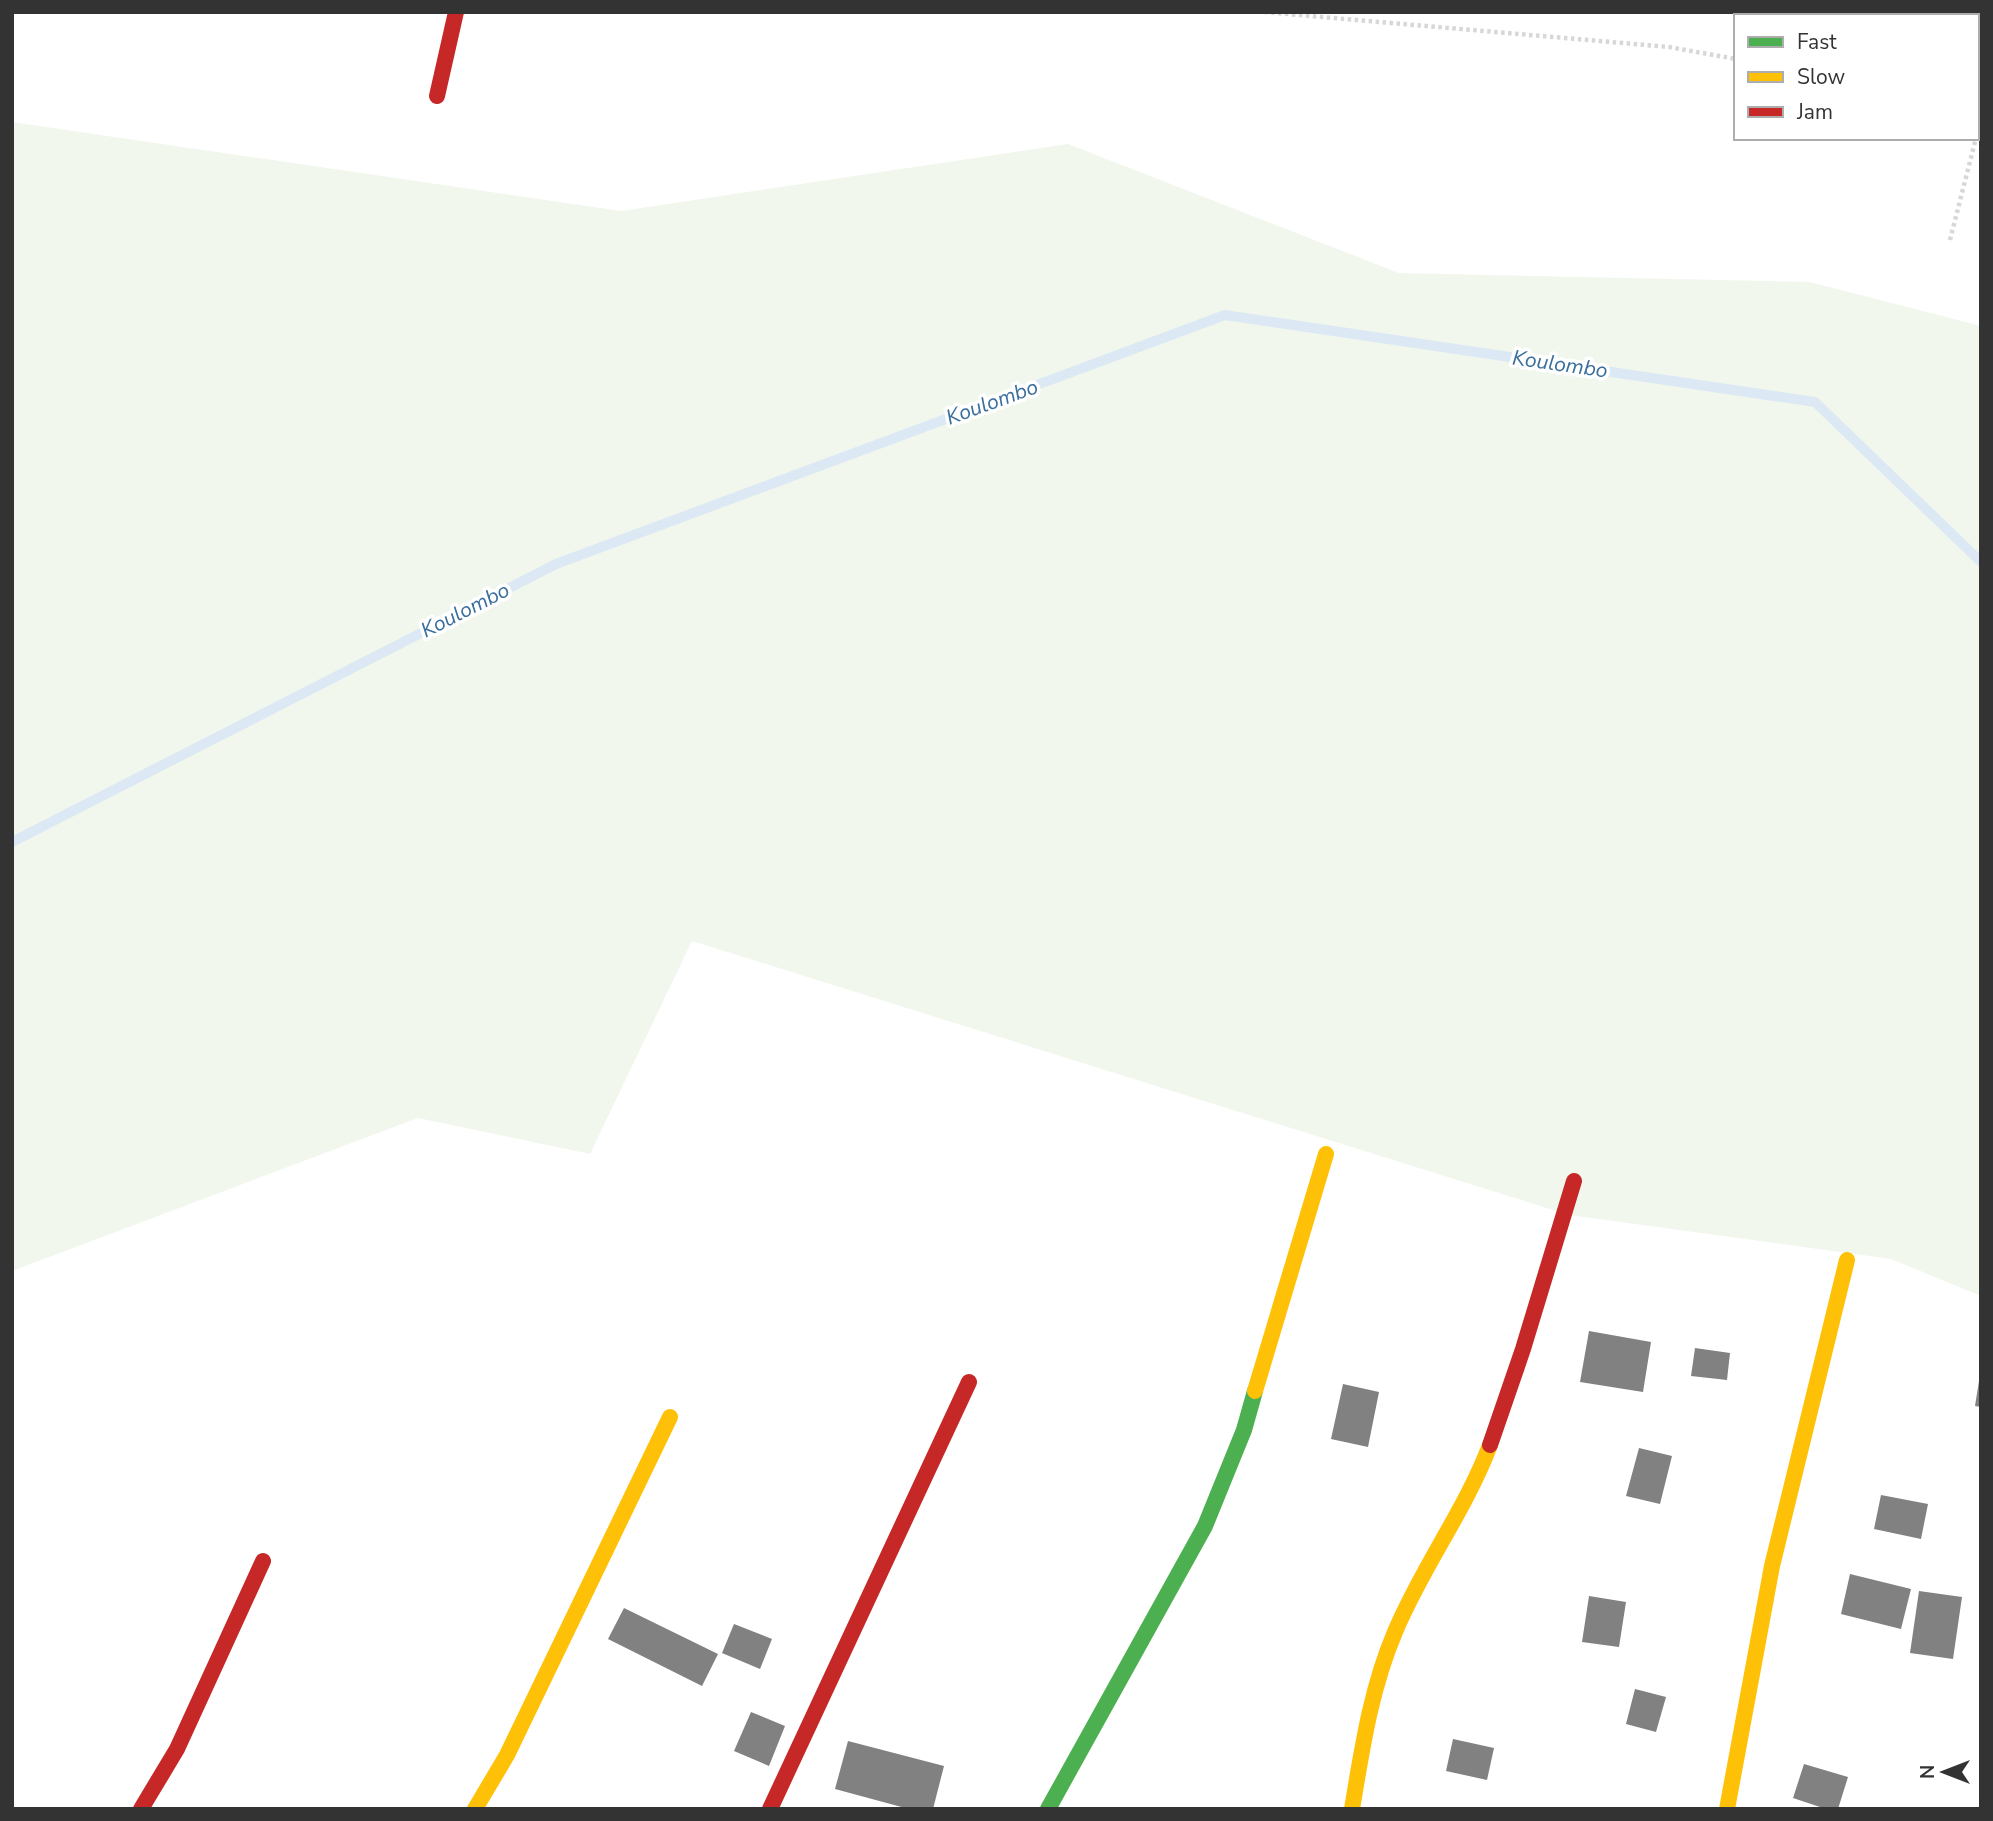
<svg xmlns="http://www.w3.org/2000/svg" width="1993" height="1821" font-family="'Nunito Sans',sans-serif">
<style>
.green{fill:#f2f7ee}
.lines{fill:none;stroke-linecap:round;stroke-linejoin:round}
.stream{stroke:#dce9f4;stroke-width:10}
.building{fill:#818181}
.path{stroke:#d7d7d7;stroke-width:4.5;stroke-dasharray:3.5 3.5;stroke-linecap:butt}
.fast{stroke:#4caf50;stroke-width:16}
.slow{stroke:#ffc107;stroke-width:16}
.jam{stroke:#c62828;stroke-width:16}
.labels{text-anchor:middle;stroke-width:7;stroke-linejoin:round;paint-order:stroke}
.water-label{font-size:21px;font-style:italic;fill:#3a6e9c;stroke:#fff}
</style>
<rect width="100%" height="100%" fill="#fff"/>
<path class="green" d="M12,122L621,211L1068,144L1399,273L1810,282L1981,326V1296L1891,1259L1569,1215L692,941L590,1154L418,1118L12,1271Z"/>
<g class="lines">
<path class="stream" d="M12,842L556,564L1225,315L1815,402L1981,562"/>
</g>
<path class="building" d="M1589,1331L1651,1342L1643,1392L1580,1382Z
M1695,1348L1730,1353L1727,1380L1691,1376Z
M1979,1381H1981V1407L1975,1406Z
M1343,1384L1379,1392L1368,1447L1331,1439Z
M1639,1448L1672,1456L1660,1504L1626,1496Z
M1881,1495L1928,1504L1921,1539L1874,1529Z
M1850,1574L1911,1589L1901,1629L1841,1614Z
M1919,1591L1962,1597L1953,1659L1910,1653Z
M1589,1596L1626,1602L1619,1647L1582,1642Z
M624,1608L718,1654L702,1686L608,1639Z
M734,1624L772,1639L760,1669L722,1653Z
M1635,1689L1666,1697L1656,1732L1626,1724Z
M751,1712L785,1726L769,1766L734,1751Z
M1453,1739L1494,1748L1487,1780L1446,1771Z
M848,1741L944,1766L933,1809H909L835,1789Z
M1804,1764L1848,1777L1838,1809H1826L1793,1798Z"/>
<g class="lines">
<path class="path" d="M1264,12L1669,47L1736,59
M1977,100L1981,101
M1977,131L1981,117
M1950,240L1976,138"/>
<path class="fast" d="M1048,1809L1205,1526L1244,1430L1255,1391"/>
<path class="slow" d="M1255,1391L1326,1154
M475,1809L507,1755L670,1417
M1352,1809C1362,1749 1371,1688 1395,1632C1422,1567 1465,1511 1490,1445
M1727,1809L1772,1566L1847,1260"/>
<path class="jam" d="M437,96L456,12
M1490,1445L1523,1349L1574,1181
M141,1809L177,1749L263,1561
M770,1809L969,1382"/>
</g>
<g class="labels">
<g class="water-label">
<text transform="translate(1560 364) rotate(8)" y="7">Koulombo</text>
<text transform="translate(992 402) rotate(-20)" y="7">Koulombo</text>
<text transform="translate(465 610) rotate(-27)" y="7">Koulombo</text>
</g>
</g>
<rect width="1993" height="1821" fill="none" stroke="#333333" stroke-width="28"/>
<rect x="1734" y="14" width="245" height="126" fill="#ffffff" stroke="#adadad" stroke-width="2"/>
<rect x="1748" y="37" width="35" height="10" fill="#4caf50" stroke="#adadad" stroke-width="2"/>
<text x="1797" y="49" font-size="21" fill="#333333">Fast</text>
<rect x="1748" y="72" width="35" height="10" fill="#ffc107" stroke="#adadad" stroke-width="2"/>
<text x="1797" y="84" font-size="21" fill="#333333">Slow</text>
<rect x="1748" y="107" width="35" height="10" fill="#c62828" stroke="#adadad" stroke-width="2"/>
<text x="1797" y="119" font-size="21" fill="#333333">Jam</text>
<g transform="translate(1944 1772) rotate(270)" stroke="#ffffff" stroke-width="5" paint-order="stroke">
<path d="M0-5L12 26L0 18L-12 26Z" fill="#333333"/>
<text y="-10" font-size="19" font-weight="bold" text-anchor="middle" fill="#333333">N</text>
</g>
</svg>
